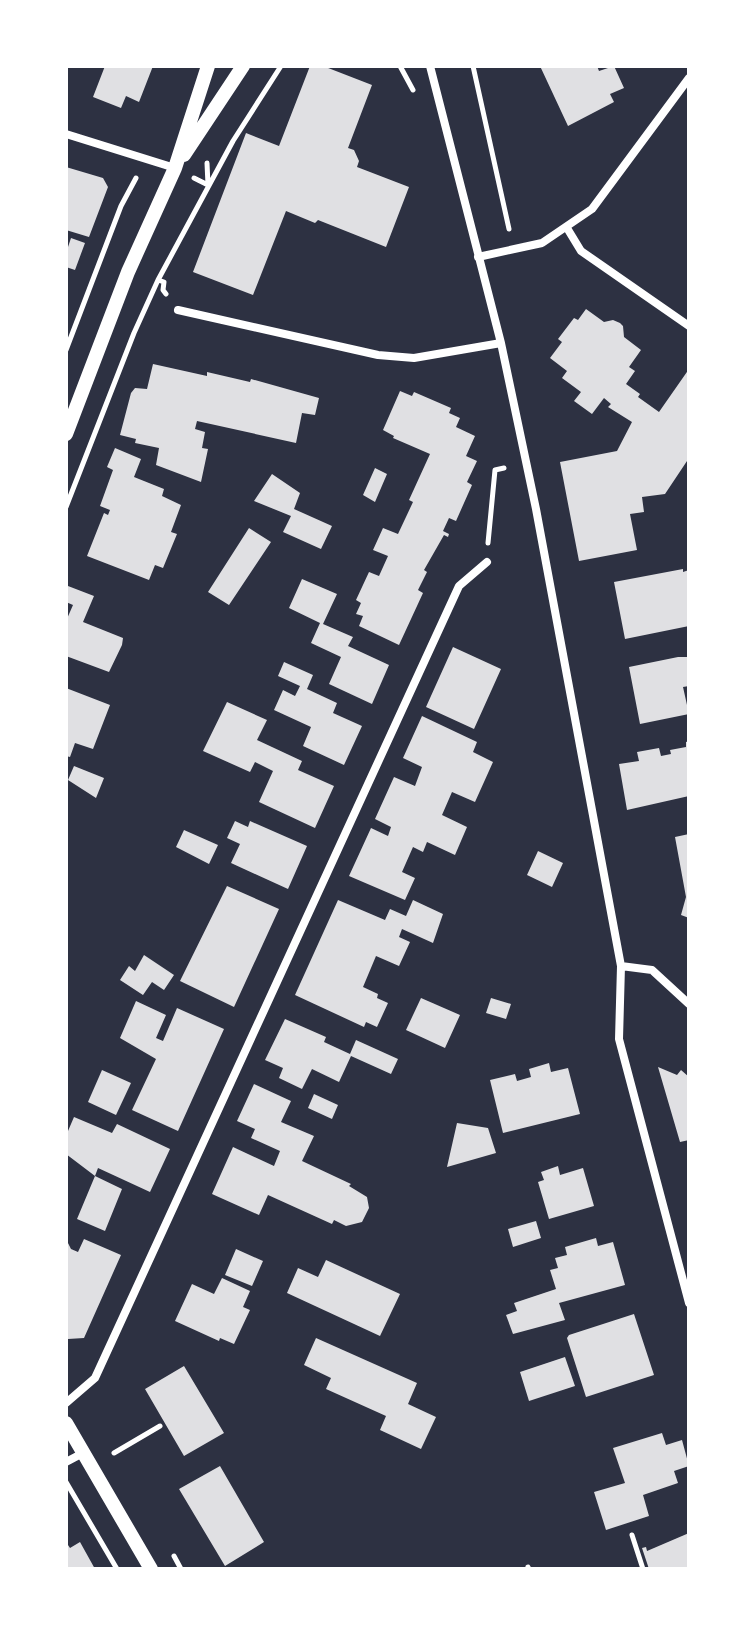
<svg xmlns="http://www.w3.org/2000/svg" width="755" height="1635" font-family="'Varela Round',sans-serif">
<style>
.building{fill:#e0e0e3}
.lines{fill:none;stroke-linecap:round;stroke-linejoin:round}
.path{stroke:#fff;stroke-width:5}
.minor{stroke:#fff;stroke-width:8}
.tertiary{stroke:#fff;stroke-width:14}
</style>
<rect width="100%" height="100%" fill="#2d3142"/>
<path class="building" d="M105,66H153L139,102L126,96L121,108L93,97Z
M310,66H323L372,85L348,148L354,150L359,161L357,167L409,187L386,247L318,220L315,223L286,211L253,295L193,272L246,133L279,146Z
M540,66H597L599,71L614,66L624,88L610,94L614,102L568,126Z
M66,167L103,178L108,187L89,237L66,230Z
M71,238L85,243L75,270L66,267V253Z
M586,309L604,322L613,320L620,323L623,326L624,337L641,350L629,367L635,371L626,384L640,394L638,397L659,412L689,369V458L665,494L642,497L644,512L630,514L637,550L579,561L560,462L617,451L632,422L608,407L611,404L604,398L592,414L574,401L581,392L562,378L567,371L550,358L562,342L558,339L574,318L578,320Z
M153,364L207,376V372L250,382L251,379L319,398L315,415L302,413L296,443L197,421L195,429L205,432L202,448L208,449L201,482L156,465L159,448L135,443L136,439L120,435L131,393L135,388L147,389Z
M400,391L412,396L414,392L451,408L449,413L460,418L456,427L475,436L466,456L477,461L467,482L472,485L456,521L449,518L443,531L449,534L448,537L444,535L424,570L427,572L418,590L423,593L399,645L359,626L363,616L356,614L361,603L356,600L369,572L379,576L388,556L373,550L383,528L398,534L413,502L409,500L430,454L393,438L394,436L383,430Z
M115,448L141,459L134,477L164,489L162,496L181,505L171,532L177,534L163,568L155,565L149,580L87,556L104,513L108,515L110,510L100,506L113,470L107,467Z
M375,468L387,474L375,502L363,495Z
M272,474L300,493L294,509L332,526L321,549L283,532L291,516L254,501Z
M249,528L271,542L229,605L208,592Z
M683,569V572L689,570V626L625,639L614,582Z
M302,579L337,594L323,624L353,637L348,646L389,665L372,704L329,684L341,657L311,643L320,623L289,608Z
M68,586L94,596L83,622L123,638L122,645L109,672L66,656V621L73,605L66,602Z
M453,647L501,669L474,729L426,707Z
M678,657H689V686L683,687L689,714L640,724L629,667Z
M284,662L313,675L307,689L337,703L333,713L362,726L344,765L303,746L311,727L274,710L283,690L295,696L300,686L278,676Z
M66,688L110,705L93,749L75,743L70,757L66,756Z
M227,702L267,720L257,740L302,761L298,770L334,786L315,828L259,802L273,771L255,762L250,772L203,751Z
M422,716L477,742L473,752L493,762L475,802L452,792L442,815L467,827L455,855L427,842L423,852L413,847L402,872L415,878L405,900L349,876L371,828L388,836L391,827L375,819L394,777L415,786L422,767L403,758Z
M689,741V796L627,810L619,764L639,761L637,752L659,748L661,756L671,754L670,750L686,747V742Z
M74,766L104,778L96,798L68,780Z
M235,821L248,827L250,821L307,846L288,889L231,863L240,844L227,838Z
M184,830L218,845L209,864L176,847Z
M689,834V918L681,915L686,897L675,837Z
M538,851L563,863L552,887L527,875Z
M227,886L279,909L234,1007L180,981Z
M338,900L385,920L390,909L406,916L413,900L443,914L433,943L402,929L399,937L410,942L399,966L376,956L363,987L378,994L377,998L388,1003L377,1027L366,1022L364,1027L295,995Z
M144,955L174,975L164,990L152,982L143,995L120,980L129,966L135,971Z
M421,998L460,1015L445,1048L406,1030Z
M491,998L511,1004L506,1019L486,1013Z
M136,1001L166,1015L156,1038L163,1041L177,1008L224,1029L178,1131L132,1110L156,1059L120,1038Z
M285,1019L326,1037L324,1042L350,1054L356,1040L398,1059L391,1074L351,1056L339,1082L312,1069L302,1089L279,1078L283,1068L265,1060Z
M549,1063L551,1072L568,1068L580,1114L503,1133L490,1080L515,1074L517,1081L531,1077L529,1069Z
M658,1067L677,1075L681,1070L689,1077V1140L680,1142Z
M102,1070L131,1083L116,1115L88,1102Z
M254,1084L291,1101L281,1122L314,1136L302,1161L351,1184L349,1186L367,1197L369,1208L362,1222L346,1226L334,1220L332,1224L268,1195L259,1215L212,1194L233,1147L274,1166L280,1151L251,1138L255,1129L237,1121Z
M314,1094L338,1105L332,1119L308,1108Z
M74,1117L112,1133L117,1124L170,1149L150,1192L98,1168L95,1176L66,1154V1130L68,1131Z
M457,1123L488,1128L496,1153L447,1167Z
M558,1166L560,1175L583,1168L594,1206L549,1219L538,1182L544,1180L541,1172Z
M95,1176L122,1189L105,1231L77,1219Z
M536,1221L541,1238L513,1247L508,1229Z
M596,1238L598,1246L613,1242L625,1285L559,1303L565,1320L513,1334L506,1315L517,1311L514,1303L556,1289L550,1270L558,1268L555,1258L567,1255L565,1247Z
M66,1239L71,1249L78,1252L84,1239L121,1255L84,1338L68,1339L66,1336Z
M236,1249L263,1261L252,1286L225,1275Z
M326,1260L400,1294L380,1336L287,1293L298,1268L318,1277Z
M222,1278L250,1291L243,1307L250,1310L234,1344L220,1338L219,1341L175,1321L192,1284L214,1294Z
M634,1314L654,1375L586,1397L567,1338L569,1335Z
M316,1338L417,1383L408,1404L436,1417L421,1449L380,1430L386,1416L326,1389L331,1378L304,1365Z
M565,1357L575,1386L529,1401L520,1372Z
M184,1366L224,1433L184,1456L145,1389Z
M662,1433L666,1445L682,1440L689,1466L674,1471L678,1483L643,1495L649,1516L606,1530L594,1492L625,1483L613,1448Z
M220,1466L264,1542L225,1566L179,1489Z
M689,1533V1569H649L642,1548L646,1547L647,1551Z
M66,1542L70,1548L80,1542L95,1569H66Z"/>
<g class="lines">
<path class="path" d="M400,66L413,90
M473,66L509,229
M194,178L208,185L207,163
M158,280L164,282L163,290L166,294
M66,350L121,206L136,178
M66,507L134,333L158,280L233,141L281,66
M488,543L495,470L504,468
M114,1453L160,1426
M66,1482L117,1569
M632,1535L643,1569
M174,1556L181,1569
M528,1567L529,1569"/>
<path class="minor" d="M430,66L501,343L536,509L621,966L619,1039L689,1303
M66,134L175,168
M567,228L581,251L689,326
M478,257L542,243L592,209L689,78
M178,310L378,355L414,358L501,343
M621,966L652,970L689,1004
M66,1403L95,1378L459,586L487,562
M66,1462L83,1453"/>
<path class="tertiary" d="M184,155L243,66
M66,434L128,272L175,168L208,66
M66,1423L151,1569"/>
</g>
<rect width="755" height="1635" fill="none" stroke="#ffffff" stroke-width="136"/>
</svg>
